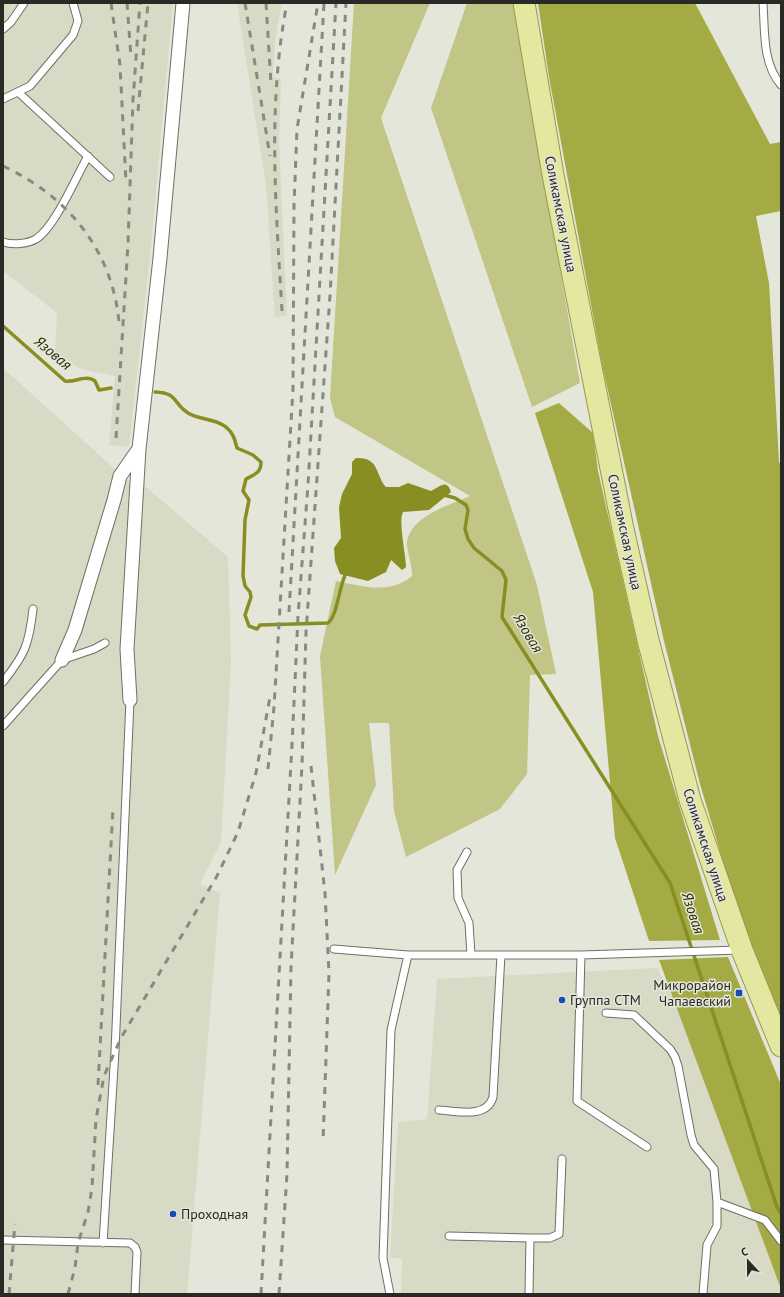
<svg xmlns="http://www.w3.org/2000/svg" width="784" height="1297" font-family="'PT Sans',sans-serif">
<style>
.built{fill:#d8dac5}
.green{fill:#c1c686}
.forest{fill:#a4aa44}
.water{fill:#898e22}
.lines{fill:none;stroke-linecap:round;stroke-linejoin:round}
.stream{stroke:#898e22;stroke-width:3.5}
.lane-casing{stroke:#6e7064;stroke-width:9}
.street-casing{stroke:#6e7064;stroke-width:15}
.primary-casing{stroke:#969a4b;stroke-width:23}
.lane{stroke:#fff;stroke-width:7}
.street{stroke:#fff;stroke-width:13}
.primary{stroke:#e3e79f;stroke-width:21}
.rail{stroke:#888a81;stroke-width:3;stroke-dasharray:7 7;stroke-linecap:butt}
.poi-dot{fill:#154bb7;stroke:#e4e6d9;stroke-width:1.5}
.labels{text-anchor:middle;stroke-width:3;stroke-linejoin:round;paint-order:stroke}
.street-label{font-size:14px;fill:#292a25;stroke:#e4e6d9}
.poi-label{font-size:14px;fill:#292a25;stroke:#e4e6d9;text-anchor:start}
.water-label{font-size:15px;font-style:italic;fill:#2d2f03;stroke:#e4e6d9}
</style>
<rect width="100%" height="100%" fill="#e4e6d9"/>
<path class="built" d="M3,3H173L150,256L129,447L109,445L115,376L81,369L55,353L57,313L3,271Z
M237,3H282L275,41L273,78H281L279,143L287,316L275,317L266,186Z
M3,368L128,481L146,487L228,557L231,662L221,843L201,881L202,885L220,893L187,1294H3Z
M657,968L781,1188V1294H401L402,1259L390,1257L398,1122L427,1119L437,979Z"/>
<path class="green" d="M354,3H430L381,118L537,585L556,674L530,675L527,774L500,809L406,857L394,811L389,723H369L376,785L335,875L320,656L336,581C362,586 390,595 412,576C412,565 408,555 407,545C407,517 450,505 470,496L335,417L330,398Z
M467,3H513L580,383L532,407L431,108Z"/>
<path class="forest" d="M538,3H695L770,144L781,142V211L756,216L769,283L779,462L781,465V1020L746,939L700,784L664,641L602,364L549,77Z
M559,403L593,433L598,471L658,736L720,940L649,941L615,838L593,592L535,413Z
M728,957L781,1085V1289L659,960Z"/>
<path class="water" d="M356,458C380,457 375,475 386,487H399L408,483L431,491C439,487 447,478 451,492L429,510L403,512C398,520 406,556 406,567L402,570L391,560L386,572L368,581L340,574L335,561L334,548L341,538L339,507L342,494L352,474V462Z"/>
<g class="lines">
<path class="stream" d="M3,326L65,381C75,383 86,374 95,381L99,390L111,388
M155,392C179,393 172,403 188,413C199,420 219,419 228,429C234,434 235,441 237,448L253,455L261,462C261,473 255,474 246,479L243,491L249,500L245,520L243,576L245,586L250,592L251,597L245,615L249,626L257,629L260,625L328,623C338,615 339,584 347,571
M444,495L455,498L466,505L468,510L465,529L468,539L474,548L502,571L506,580L502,617L670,883L777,1207L781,1214"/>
<defs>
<path id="lane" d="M763,3C765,30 762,63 781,85
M3,29L11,22L24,3
M18,92L110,177
M3,99L30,86L73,35L78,21L73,3
M3,242C13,245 27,244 36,239C55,227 76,177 88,156
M3,682C25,654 29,645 33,609
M3,726L62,660L94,649L105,643
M467,852L457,870L458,898L469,923L471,955
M334,949L408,955H581L740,950
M581,955L577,1101L647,1147
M606,1013L634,1015L670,1049L675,1057L678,1066L691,1135L694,1145L714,1169L717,1202L765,1220L781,1241
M439,1110C457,1111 487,1119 493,1097L501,955
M449,1236L530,1238L529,1294
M530,1238H550L559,1234L562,1159
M3,1240L130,1243L135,1247L137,1252L135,1294
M103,1243L115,1051L130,700
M390,1294L383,1258L391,1030L408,955
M703,1294L707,1245L717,1226V1202"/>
<path id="street" d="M62,660L75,630L114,500L120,476L138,450
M130,700L127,649L139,449L160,258L183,3"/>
<path id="primary" d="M524,3L553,175L623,529L648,640L690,800L742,950L781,1046"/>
</defs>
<use href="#lane" class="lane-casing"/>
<use href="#street" class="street-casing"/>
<use href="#primary" class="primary-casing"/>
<use href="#lane" class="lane"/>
<use href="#street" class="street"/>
<use href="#primary" class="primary"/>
<path class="rail" d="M111,3L120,65L126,182
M127,3L131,57
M245,3L270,156
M266,3L271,84
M138,111L148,3
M3,166C67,196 112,249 119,322
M282,311C276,208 267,105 287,3
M116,438L128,244L133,100L140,3
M289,612L324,3
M311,766L325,893L329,973L323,1142
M268,769L274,707L293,389L294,205L297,129L318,3
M98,1085L113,808
M9,1294L15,1224
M68,1294L75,1268L78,1243L88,1212L92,1188L96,1119L104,1076L121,1038L217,876L238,832L256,773L270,697
M261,1294L292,745L298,616L308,485L336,3
M279,1294L287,1174L291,967L302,765L306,632L330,296L346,3"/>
</g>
<g class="poi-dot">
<rect x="735" y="989" width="8" height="8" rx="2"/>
<circle cx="562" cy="1000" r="4"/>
<circle cx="173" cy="1214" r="4"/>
</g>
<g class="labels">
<g class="street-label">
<text transform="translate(561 214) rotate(79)" y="5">Соликамская улица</text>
<text transform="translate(625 532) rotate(78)" y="5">Соликамская улица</text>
<text transform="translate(706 845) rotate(72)" y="5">Соликамская улица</text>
</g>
<g class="poi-label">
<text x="731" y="990" text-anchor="end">Микрорайон<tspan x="731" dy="16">Чапаевский</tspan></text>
<text x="570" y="1005">Группа СТМ</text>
<text x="181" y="1219">Проходная</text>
</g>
<g class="water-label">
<text transform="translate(53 353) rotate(40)" y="5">Язовая</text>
<text transform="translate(528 633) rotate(59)" y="5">Язовая</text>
<text transform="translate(693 913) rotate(72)" y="5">Язовая</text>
</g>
</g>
<rect width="784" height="1297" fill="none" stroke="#292a25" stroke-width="8"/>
<g transform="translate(748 1261) rotate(338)" stroke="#e4e6d9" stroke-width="3" paint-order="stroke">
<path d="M0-3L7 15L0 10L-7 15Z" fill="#292a25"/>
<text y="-6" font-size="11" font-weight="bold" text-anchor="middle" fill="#292a25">С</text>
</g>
</svg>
